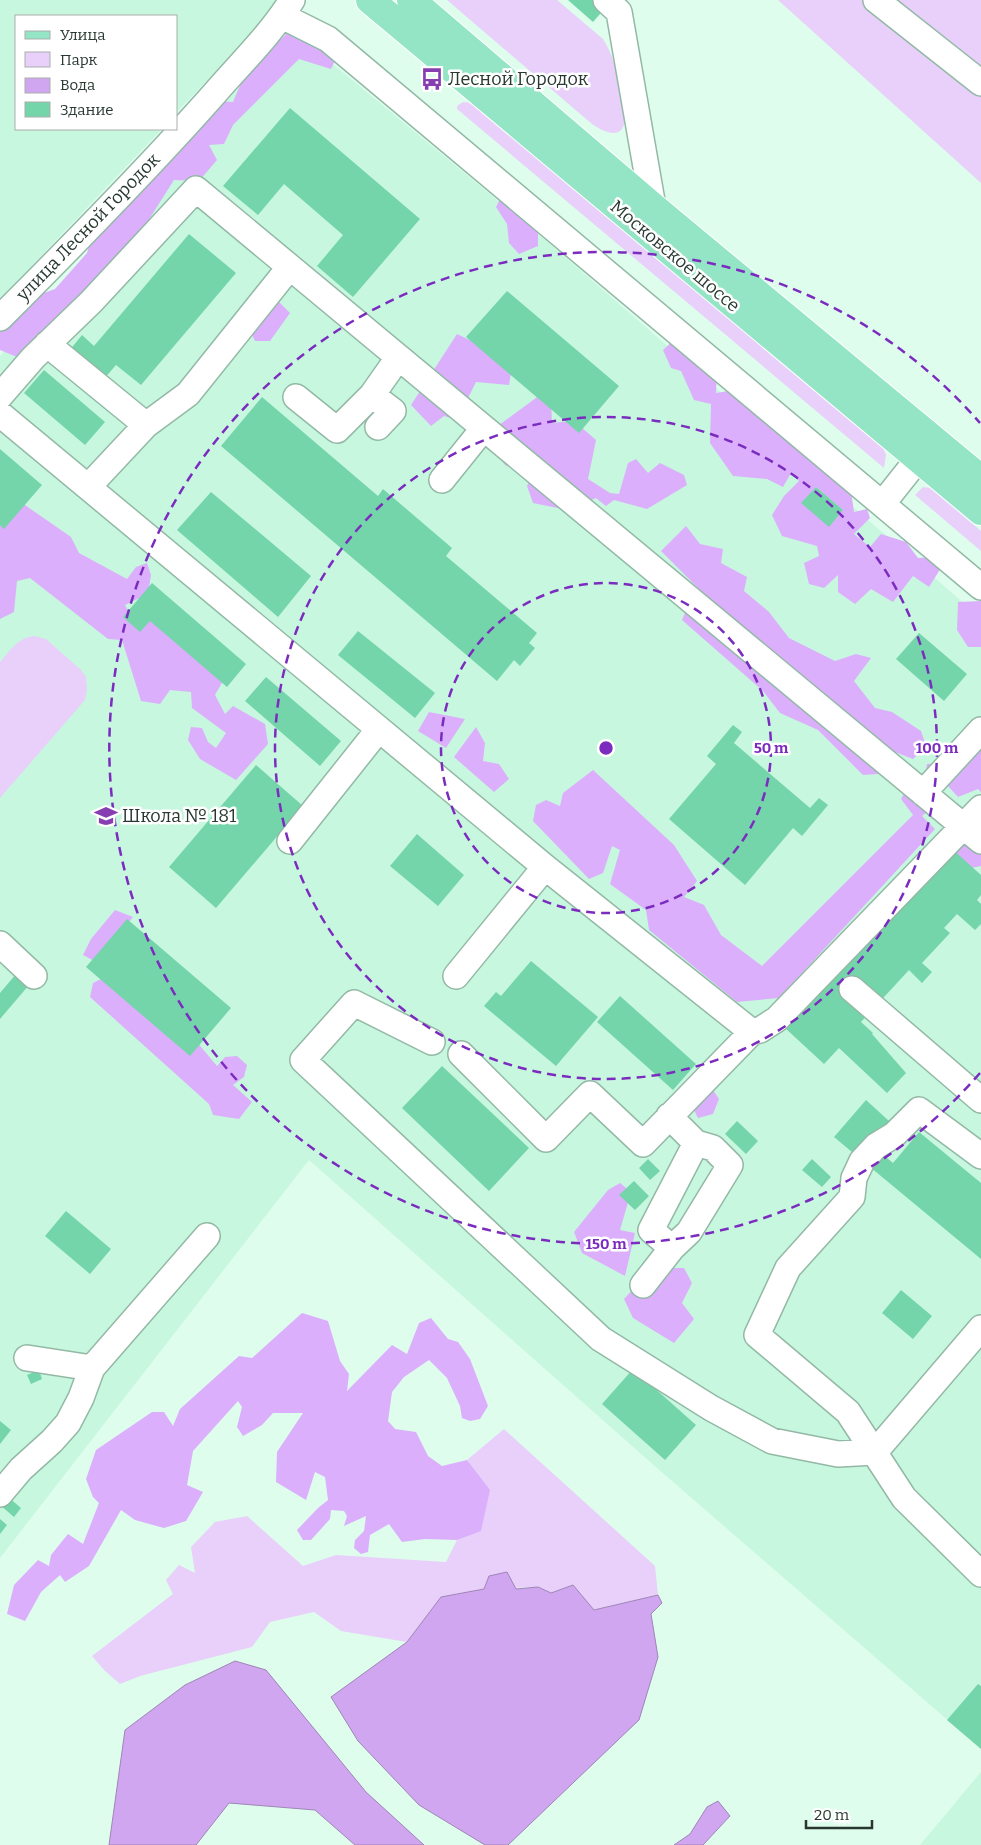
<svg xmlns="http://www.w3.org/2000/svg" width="981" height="1845" font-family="Bitter,serif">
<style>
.built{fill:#c8f7df}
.green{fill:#e8d0fa}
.forest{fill:#dbaffb;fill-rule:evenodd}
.water{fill:#d1a6f0;stroke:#9e85b6}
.building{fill:#73d5a9}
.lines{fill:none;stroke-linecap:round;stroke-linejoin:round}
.minor-casing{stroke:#93b9a6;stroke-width:28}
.major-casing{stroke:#fff;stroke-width:30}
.minor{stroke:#fff;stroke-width:25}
.major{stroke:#94e5c5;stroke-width:28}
.ring{fill:none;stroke:#7b2cbf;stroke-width:2.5;stroke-dasharray:9 6}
.labels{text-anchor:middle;stroke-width:5;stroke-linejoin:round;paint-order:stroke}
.poi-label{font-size:18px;fill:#283830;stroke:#fff;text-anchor:start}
.street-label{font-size:18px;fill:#283830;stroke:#fff}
.centre{fill:#7b2cbf;stroke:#fff;stroke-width:2.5}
.ring-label{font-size:15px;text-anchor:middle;font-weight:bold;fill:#7b2cbf;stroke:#fff;stroke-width:5;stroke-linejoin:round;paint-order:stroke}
</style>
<rect width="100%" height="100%" fill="#defded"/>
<path class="built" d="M0,0H278L270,14L176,113V16H16V129H162L0,299Z
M299,36L549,243L981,618V1749L657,1468L309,1160L0,1558V356L284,37Z
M981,1772V1845H920Z"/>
<path class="green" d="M447,0H557L603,39C618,62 620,92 625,118C624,141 605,133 592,124Z
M778,0H981V183Z
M463,102L474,103L883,447L886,455L884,468L457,109V106Z
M923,487L930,488L981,531V551L915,495Z
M34,636L46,639L81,670L86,677L87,689L85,700L0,798V662C10,651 17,638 34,636Z
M504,1429L655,1566L658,1595L594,1610L573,1585L550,1593L538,1587L484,1589L441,1597L407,1642L341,1631L314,1612L270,1622L252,1647L140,1676L120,1684L104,1670L92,1656L173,1594L166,1580L179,1565L195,1573L191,1547L215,1522L247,1516L303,1566L336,1555L446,1562L457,1540L481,1530L489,1491L467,1460Z"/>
<path class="forest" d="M310,26L343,43L331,69L299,59L233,125L224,144L209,145L217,160L199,181L174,180L134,243L17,357L0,350V319L5,307L55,289L87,253L95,224L205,100L233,102L244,76L287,33Z
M502,195L538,226V246L519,254L509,243L507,224L496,207Z
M279,302L290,313L270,341H255L249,329L261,305Z
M457,334L513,361L509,385L476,382L457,420L444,416L431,426L411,405Z
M678,336L717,370L716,393L734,390L851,491L854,512L867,509L870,518L854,534L870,547L881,534L906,542L918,558L935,557L941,568L929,587L913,576L893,602L871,589L855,604L838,592V575L824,588L809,584L804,563L819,556L817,546L782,536L772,515L784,496L799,481L791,473L783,487L767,479L733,476L710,443L711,404L694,400L681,371L671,368L663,350ZM816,487L843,510L829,526L802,503Z
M540,395L551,400L552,423L574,421L596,440L588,479L610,493L619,494L628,463L636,459L648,473L660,463L684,475L687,485L647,509L614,500L606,506L596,498L567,510L533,503L527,486L539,462L524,453L506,466L497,455L499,425Z
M12,496L71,537L79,553L127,579L136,567L147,563L151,575L148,594L125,605L132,619L147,610L227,674L215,695L225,714L233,706L265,724L268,744L236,780L200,759L188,740L191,727L202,728L208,742L216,748L226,733L192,708L191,692L170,690L160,704L141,701L122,640L108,639L30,578L17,581L14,612L0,619V499Z
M686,526L700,544L723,549L721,563L747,577L744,591L769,612L789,638L835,661L856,654L871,658L854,681L875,708L892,712L921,731L926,746L913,759L895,752L887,772L878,774L863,775L818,730L780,713L763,691L682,620L693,594L711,601L661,551Z
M981,601V647H968L957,630L958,602Z
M429,712L465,719L446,748L418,731Z
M981,725V792L978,789L958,797L947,785L940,789L939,802L922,816L935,829L779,998L737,1002L649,930L646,910L610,884L620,850L612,846L603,873L589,879L533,821L536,805L546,800L560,806L563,793L593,770L674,845L697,881L684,897L704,905L721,935L762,966L913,815L901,799L907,787L924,783L927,764L944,763Z
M476,727L485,743L483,761L499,764L509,779L494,792L454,757Z
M944,832L981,835V866L971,868L934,865Z
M115,910L133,917L96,962L83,955L91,939Z
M113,973L191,1035L217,1066L225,1057L237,1056L247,1065L244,1077L233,1085L252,1102L239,1119L213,1115L209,1104L90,997L93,983Z
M713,1090L719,1099L713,1114L698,1118L694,1110L701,1093Z
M620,1183L631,1192L620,1230L635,1233L625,1276L582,1253L574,1232L608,1190Z
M653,1268H684L692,1283L682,1303L694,1319L674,1343L633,1318L624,1299Z
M302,1313L328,1321L340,1361L349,1374L347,1391L392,1345L407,1354L419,1323L431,1318L448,1339L458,1342L470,1359L488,1406L480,1419L470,1421L462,1418L460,1406L447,1378L429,1360L404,1377L392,1392L388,1421L395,1429L416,1432L428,1456L442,1466L467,1460L490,1490L481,1531L457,1540L425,1539L402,1542L389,1524L370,1535L368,1552L361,1554L354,1548L355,1540L364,1531L366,1516L344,1526L347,1516L344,1511L331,1510L330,1519L311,1540H303L297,1530L318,1508L328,1500L325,1477L315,1472L306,1500L276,1482L277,1452L303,1413H273L262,1425L243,1436L237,1427L242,1407L238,1401L193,1451L187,1485L203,1492L186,1521L164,1528L135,1520L121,1510L89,1566L65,1582L60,1575L41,1592L25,1621L7,1614L14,1585L38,1560L49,1566L51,1555L68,1534L83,1544L99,1503L93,1497L86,1479L96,1450L152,1412H164L173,1426L180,1409L239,1356L252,1358Z"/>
<path class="water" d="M507,1572L516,1589L538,1587L551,1593L573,1585L594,1610L658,1595L662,1603L651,1614L658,1657L639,1720L508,1845H485L419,1805L358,1741L331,1697L407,1642L441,1597L484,1589L489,1576Z
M235,1661L266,1670L366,1792L424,1845H355L315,1810L229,1803L196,1845H109L125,1730L185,1685Z
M718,1801L730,1816L703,1845H674L690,1834L707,1807Z"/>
<path class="building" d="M568,0H612L593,22Z
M290,108L420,219L353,297L317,266L343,235L284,184L258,215L223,186Z
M189,234L236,273L141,385L116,365L103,380L69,351L82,335L94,346Z
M507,291L619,386L579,433L466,337Z
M44,370L105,422L85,445L24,393Z
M262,397L378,496L383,489L452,548L446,556L537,633L529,643L535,648L520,666L514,660L497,681L221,446Z
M0,449L42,485L4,529L0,525Z
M816,487L843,510L829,527L801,503Z
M211,492L311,576L278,617L177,530Z
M152,583L246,664L227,687L150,621L140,632L123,617Z
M358,631L435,693L415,718L338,655Z
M919,633L967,674L944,701L896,659Z
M266,677L341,741L320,766L245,701Z
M733,725L742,732L734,743L810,808L819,798L828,805L802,836L793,828L745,885L669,819L716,764L707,756Z
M256,765L303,806L216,908L169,867Z
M417,834L464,875L438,906L390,866Z
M950,847L981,875V895L977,900L981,904V924L975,930L957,914L944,928L950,933L922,963L932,972L922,983L909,970L861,1022L873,1033L872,1034L906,1073L887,1093L839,1048L824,1064L784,1027Z
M127,919L231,1008L190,1056L86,967Z
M531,961L598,1017L556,1066L484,1006L496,992L501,996Z
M16,974L29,985L0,1019V993Z
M620,996L696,1064L673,1090L597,1022Z
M442,1066L529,1148L489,1191L402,1108Z
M866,1100L889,1121L858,1157L834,1137Z
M737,1121L758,1141L746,1154L725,1134Z
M919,1132L981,1183V1259L870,1167L881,1153L893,1163Z
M648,1159L660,1171L650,1180L639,1168Z
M812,1159L831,1177L822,1187L802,1170Z
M634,1181L649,1196L635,1210L619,1195Z
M66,1211L111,1249L90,1274L45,1236Z
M901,1290L932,1316L913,1339L882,1313Z
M633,1369L696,1425L665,1460L602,1404Z
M39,1370L42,1379L31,1384L27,1375Z
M0,1421L11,1430L0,1444Z
M7,1496L21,1508L14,1517L0,1505Z
M0,1519L7,1525L0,1534Z
M978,1684L981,1686V1749L947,1720Z"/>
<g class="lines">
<defs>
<path id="minor" d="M606,0L619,12L653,207
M876,0L981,83
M282,16L328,39L981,587
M0,318C73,245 146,171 215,93C241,63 271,34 292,0
M47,344L146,425
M372,395L393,411L378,427
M0,396L33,358L91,302L196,189L981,841
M296,397L337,430L372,395L398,358
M0,414L545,867L752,1032L760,1030L777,1019L981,808
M442,480L483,429
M88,487L146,425L188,394L289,268
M883,503L918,459
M923,793L981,730
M290,841L379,729
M0,944L34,976
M456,976L545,867
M852,989L981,1100
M432,1042L354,1003L303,1060L601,1339L711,1408L772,1441L838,1454L875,1452L981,1328
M461,1054L546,1139L590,1094L643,1144L752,1032
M669,1116L696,1143L713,1148L730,1165L689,1232L672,1248L651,1230L696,1143
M981,1156L919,1110L894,1135L876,1146L862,1161L854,1178L852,1197L788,1268L757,1335L848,1412L904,1498L981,1574
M643,1285L672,1248
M27,1358L92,1368
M0,1494L21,1469L52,1441L68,1423L81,1398L92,1368L207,1236"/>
<path id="major" d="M370,0L981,511
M411,0L653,207L981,479"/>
</defs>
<use href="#minor" class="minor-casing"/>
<use href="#major" class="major-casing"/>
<use href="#minor" class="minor"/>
<use href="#major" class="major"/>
</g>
<g class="ring">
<circle cx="606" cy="748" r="165"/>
<circle cx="606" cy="748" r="331"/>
<path d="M980 1073A496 496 0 1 1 980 423"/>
</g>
<defs>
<symbol id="bus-bare" viewBox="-9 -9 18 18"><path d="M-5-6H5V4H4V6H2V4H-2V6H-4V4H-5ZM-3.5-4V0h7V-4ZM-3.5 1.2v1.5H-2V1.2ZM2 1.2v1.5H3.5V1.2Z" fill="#863eb1" stroke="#fff" stroke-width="2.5" paint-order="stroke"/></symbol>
<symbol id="school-bare" viewBox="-9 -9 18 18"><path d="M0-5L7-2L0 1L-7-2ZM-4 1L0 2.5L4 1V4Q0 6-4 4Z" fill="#863eb1" stroke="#fff" stroke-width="2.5" paint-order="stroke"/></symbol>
</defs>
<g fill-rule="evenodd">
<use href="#bus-bare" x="416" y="63" width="32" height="32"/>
<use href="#school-bare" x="90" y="800" width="32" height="32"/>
</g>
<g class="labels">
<g class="poi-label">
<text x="448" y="85">Лесной Городок</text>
<text x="122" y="822">Школа № 181</text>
</g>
<g class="street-label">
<text transform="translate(88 227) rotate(-46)" y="6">улица Лесной Городок</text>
<text transform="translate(675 256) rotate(40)" y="6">Московское шоссе</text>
</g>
</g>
<circle cx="606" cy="748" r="8" class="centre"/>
<g class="ring-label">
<text x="771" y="753">50 m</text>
<text x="937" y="753">100 m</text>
<text x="606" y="1249">150 m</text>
</g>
<rect x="15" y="15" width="162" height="115" fill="#ffffff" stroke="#a9afac"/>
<rect x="25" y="31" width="25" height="8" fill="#94e5c5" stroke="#a9afac"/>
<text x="60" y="40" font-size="15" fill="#283830">Улица</text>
<rect x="25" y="52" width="25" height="15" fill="#e8d0fa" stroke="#a9afac"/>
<text x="60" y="65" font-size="15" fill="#283830">Парк</text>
<rect x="25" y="78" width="25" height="15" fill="#d1a6f0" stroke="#a9afac"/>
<text x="60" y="90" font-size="15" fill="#283830">Вода</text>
<rect x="25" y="102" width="25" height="15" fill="#73d5a9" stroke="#a9afac"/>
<text x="60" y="115" font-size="15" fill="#283830">Здание</text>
<path d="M806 1820v8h66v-8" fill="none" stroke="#283830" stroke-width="2.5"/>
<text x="814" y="1820" font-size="15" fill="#283830" stroke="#ffffff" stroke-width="4" paint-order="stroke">20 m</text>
</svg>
